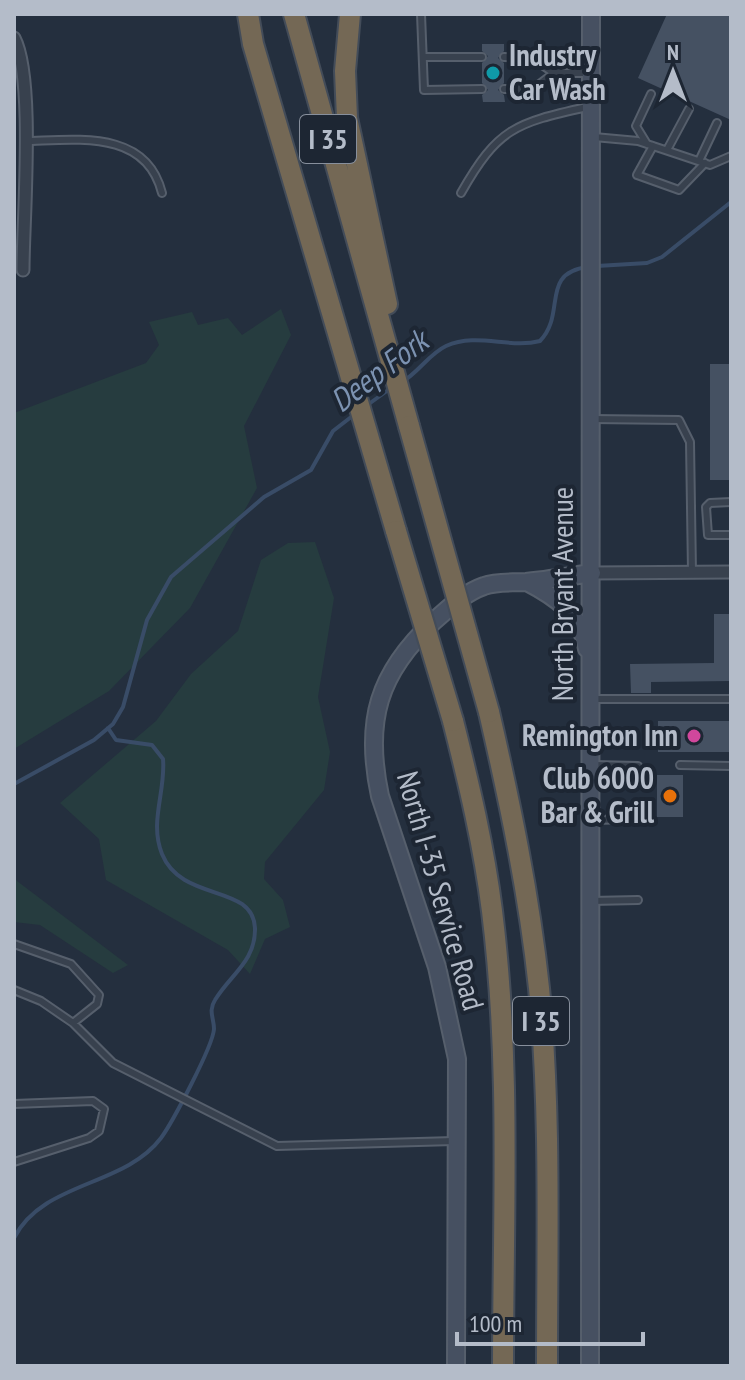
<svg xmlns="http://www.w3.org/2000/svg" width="745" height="1380" font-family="'PT Sans Narrow',sans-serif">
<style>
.green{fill:#263c3f}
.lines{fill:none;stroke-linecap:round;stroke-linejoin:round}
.stream{stroke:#394c67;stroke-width:4}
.building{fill:#455162}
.lane-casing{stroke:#565f6c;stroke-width:10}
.street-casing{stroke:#565f6c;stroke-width:15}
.secondary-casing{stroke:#565f6c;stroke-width:20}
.highway-casing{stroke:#434c59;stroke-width:24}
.lane{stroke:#38414e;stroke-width:6}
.street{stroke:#38414e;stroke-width:11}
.secondary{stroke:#465061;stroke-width:16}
.highway{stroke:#746855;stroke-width:20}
.highway-bridge-casing{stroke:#434c59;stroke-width:24;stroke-linecap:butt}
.highway-bridge{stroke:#746855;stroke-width:20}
.culture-dot{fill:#0f9aa8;stroke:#1d2633;stroke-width:3}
.hotel-dot{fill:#d1479c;stroke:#1d2633;stroke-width:3}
.food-dot{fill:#e8710a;stroke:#1d2633;stroke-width:3}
.labels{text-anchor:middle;stroke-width:8;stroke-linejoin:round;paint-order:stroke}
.shield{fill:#1d2633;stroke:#878f9c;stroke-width:2}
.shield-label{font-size:28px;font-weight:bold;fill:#b4bcc9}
.poi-label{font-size:30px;font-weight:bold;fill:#b4bcc9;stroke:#1d2633;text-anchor:end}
.street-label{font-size:30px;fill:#b4bcc9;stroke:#1d2633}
.water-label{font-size:32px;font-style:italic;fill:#7c92b1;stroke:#1d2633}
</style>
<rect width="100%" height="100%" fill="#242f3e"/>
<path class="green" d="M281,309L291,335L244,426L257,488L190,608L109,691L14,749V413L146,363L159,345L149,322L192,312L198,325L228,318L242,335Z
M315,542L334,598L318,697L330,752L324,790L265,862L264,879L283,900L290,927L265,939L250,974L228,950L106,880L99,839L60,803L156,721L191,674L238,631L261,560L288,543Z
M14,876L17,881L128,965L113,973L40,925L14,922Z"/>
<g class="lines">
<path class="stream" d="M597,266L647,263L662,257L731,202
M402,382C419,372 429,354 446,346C477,332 509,349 540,341C567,313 539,273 588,267
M366,406L391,388
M14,784L94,740L113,724L123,707L147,620L171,577L264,497L311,470L333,431L355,414
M14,1238C43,1181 124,1187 161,1138C172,1123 213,1046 214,1029C214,1018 208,1011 215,1000C230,975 256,961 255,928C253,883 182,903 162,854C149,822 166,791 163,759L152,745L116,740L108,728"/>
</g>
<path class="building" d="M667,14H731V120L638,78Z
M482,44H504V51L498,58L504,63V83L498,90L504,95L505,102H483L482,95L488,90L482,83V63L488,56L482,51Z
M710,364H731V480H710Z
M714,614H731V681L651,682V693H631L630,664L714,663Z
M658,721H731V752H658Z
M657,775H683V817H657Z"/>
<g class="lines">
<defs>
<path id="lane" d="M421,14L424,90L482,89
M423,57H482
M504,57L532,58L554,73H587
M504,89H533L554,73
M594,137L638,141L710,165L731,156
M24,141C77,140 146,129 162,193
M647,144L636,126L651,94
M653,146L637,175L679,190L705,163
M667,150L689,109
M699,161L717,123
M461,193C498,128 515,123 587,107
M591,419L679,420L690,442L692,572
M731,502L710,503L706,507L708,535H731
M591,699H731
M594,765L638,766
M680,765L731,766
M591,820L639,819
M591,901L638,900
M14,944L71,964L99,995L97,1004L73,1023
M14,990L41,1001L73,1023L113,1063L277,1146L454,1141
M14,1104L93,1101L104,1109L99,1131L89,1138L14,1162"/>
<path id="street" d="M14,38C35,78 23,219 23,270
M592,573L731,572"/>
<path id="secondary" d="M527,582C556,597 581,614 587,649
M456,1366L457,1059L437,967L380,796C364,721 378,673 434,621C449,608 464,593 484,586C497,581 511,583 526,582C548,580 570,576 592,573
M590,1366L591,14"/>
<path id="highway" d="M248,14L253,44L396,531
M294,14L409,426
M350,14L345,71L347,118L387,304
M489,712C510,803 529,894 539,988C551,1113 547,1240 547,1366
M453,721C469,784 484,847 492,911C511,1062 503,1215 503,1366"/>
</defs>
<use href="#lane" class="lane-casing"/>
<use href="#street" class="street-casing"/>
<use href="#secondary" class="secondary-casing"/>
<use href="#highway" class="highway-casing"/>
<use href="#lane" class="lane"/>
<use href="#street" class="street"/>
<use href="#secondary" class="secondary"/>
<use href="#highway" class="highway"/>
<defs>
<path id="highway-bridge" d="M409,426L489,712
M396,531L453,721"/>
</defs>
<use href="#highway-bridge" class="highway-bridge-casing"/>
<use href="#highway-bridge" class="highway-bridge"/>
</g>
<circle class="culture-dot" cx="493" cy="73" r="8"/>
<circle class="hotel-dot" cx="694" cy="736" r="8"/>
<circle class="food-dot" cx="670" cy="796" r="8"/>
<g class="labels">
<g class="shield">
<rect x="300" y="115" width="56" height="48" rx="6"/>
<rect x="513" y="997" width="56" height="48" rx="6"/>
</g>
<g class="shield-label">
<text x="328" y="149">I 35</text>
<text x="541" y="1031">I 35</text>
</g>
<g class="poi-label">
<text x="509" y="66" text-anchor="start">Industry<tspan x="509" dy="34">Car Wash</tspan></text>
<text x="678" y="746">Remington Inn</text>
<text x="654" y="789">Club 6000<tspan x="654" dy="34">Bar &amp; Grill</tspan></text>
</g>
<g class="street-label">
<text transform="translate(563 594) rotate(-90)" y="10">North Bryant Avenue</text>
<text transform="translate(440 891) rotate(74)" y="10">North I-35 Service Road</text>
</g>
<g class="water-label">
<text transform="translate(379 371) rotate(-37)" y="11">Deep Fork</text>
</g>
</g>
<rect width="745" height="1380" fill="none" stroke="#b4bcc9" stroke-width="32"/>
<g transform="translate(673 72)" stroke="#1d2633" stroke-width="6" paint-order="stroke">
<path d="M0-6L14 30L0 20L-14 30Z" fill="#b4bcc9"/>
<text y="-12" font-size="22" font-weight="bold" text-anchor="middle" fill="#b4bcc9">N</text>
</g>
<path d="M457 1332v12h186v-12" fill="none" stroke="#b4bcc9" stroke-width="4"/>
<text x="469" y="1332" font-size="24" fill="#b4bcc9" stroke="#1d2633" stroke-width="6" paint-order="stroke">100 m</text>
</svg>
